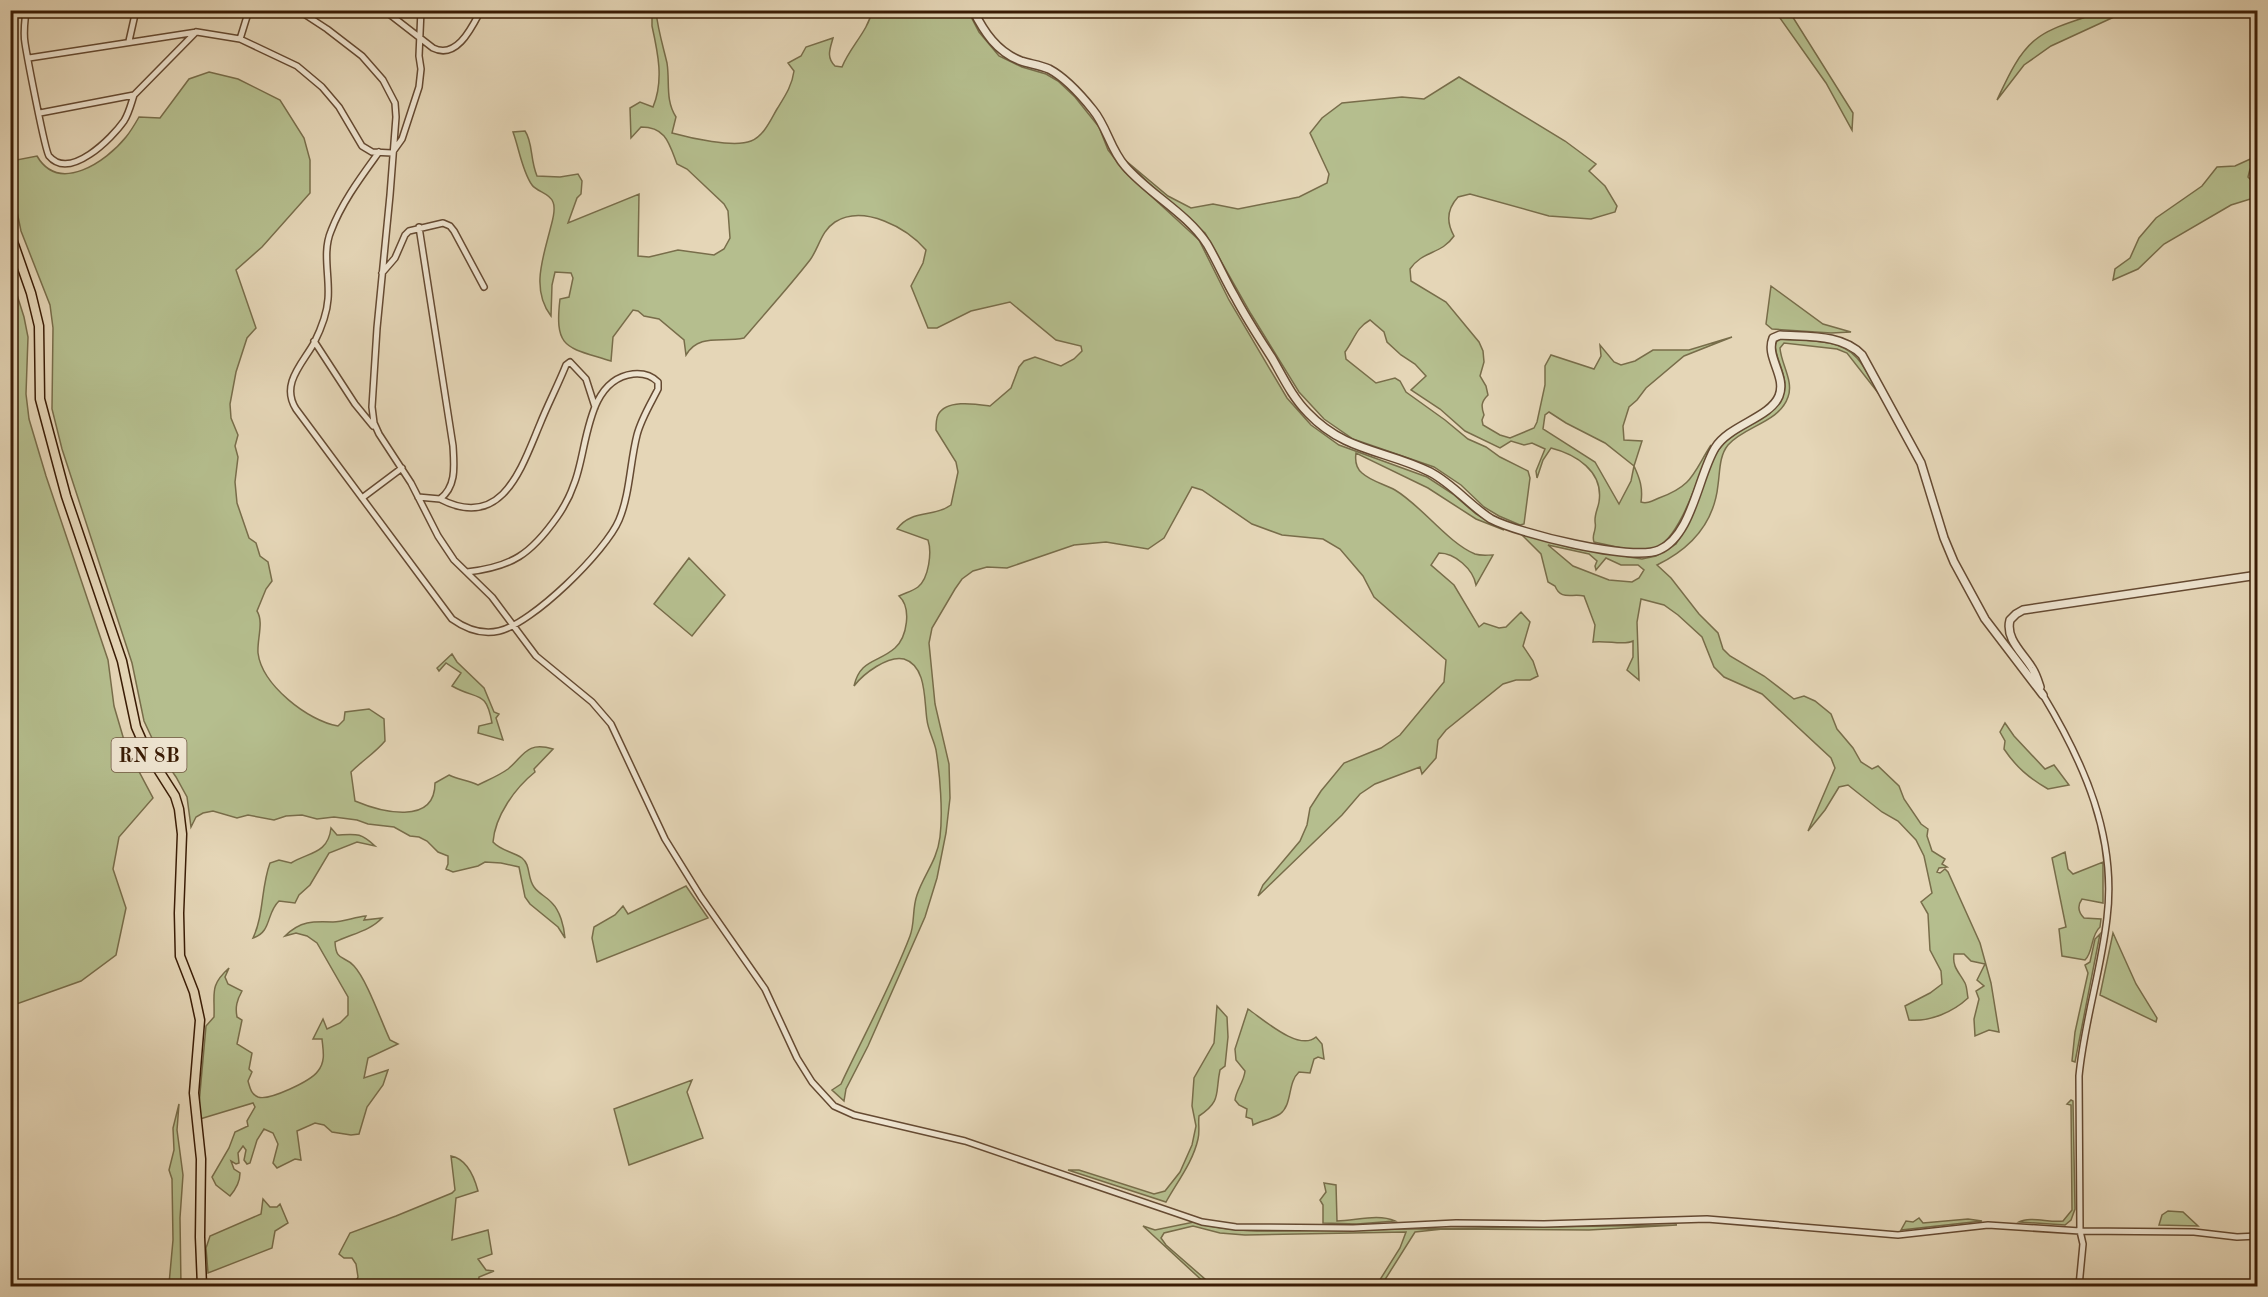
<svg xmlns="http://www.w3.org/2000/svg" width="2268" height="1297" font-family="'Old Standard TT',serif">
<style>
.green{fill:#b5be8e;stroke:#786d4a;stroke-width:1.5;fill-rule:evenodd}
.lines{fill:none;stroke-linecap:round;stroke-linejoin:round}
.minor-casing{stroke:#654a32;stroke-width:8}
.tertiary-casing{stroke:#654a32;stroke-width:10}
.primary-casing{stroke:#3a1c05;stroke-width:11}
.minor{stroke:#eee4d0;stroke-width:5}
.tertiary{stroke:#eee4d0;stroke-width:7}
.primary{stroke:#e5d6b7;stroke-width:8}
.labels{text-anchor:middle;stroke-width:4.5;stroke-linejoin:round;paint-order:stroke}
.shield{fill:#eee4d0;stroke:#705842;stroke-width:1.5}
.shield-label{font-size:20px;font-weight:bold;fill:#3a1c05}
</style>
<rect width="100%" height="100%" fill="#e5d6b7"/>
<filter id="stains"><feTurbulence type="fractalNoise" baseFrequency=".00333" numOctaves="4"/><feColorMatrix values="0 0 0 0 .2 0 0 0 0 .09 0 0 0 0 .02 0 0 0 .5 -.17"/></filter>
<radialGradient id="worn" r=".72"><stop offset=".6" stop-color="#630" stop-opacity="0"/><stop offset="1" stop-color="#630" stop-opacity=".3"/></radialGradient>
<path class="green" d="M872,11H968L979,32L999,56L1022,67L1046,74L1058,81L1075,97L1099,127L1108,150L1125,172L1199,240L1229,300L1287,398L1311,425L1339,445L1427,477L1453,494L1476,514L1504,530L1476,519L1428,488L1356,453C1355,460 1356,468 1362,473C1372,482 1385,484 1395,490C1422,506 1448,543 1475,554C1481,556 1487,555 1493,555L1476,585C1473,569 1455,553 1439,553L1431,565L1454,585L1479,627L1484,623L1499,628L1506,627L1521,612L1530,622L1523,646L1533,661L1538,676L1530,680H1516L1503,684L1446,730L1438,740L1436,758L1422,774L1420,767L1375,784L1360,794L1342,815L1258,896L1263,885L1300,841L1307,825L1310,808L1321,791L1344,763L1381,748L1400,735L1444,682L1446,660L1374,597L1363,576L1340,549L1323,539L1282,535L1252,524L1202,490L1192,487L1164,538L1148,549L1106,542L1074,545L1007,568L987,567L973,571L962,579L955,589L932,628L929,643L935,704L949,764L950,798L946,833L937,878L925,917L868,1046L846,1089L844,1101L832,1090L841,1084C864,1035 891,986 910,936C915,923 912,909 917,895C924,874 937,861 940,837C943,812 940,775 936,750C934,740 928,730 927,720C924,701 927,666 904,659C888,655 863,674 854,686C860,659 878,663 895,648C907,637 912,608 899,596C905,593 913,591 918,587C929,578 932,552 928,540L897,529C912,509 933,518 951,505L958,472L956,462L936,430C936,426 936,419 938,415C946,399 976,404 990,406L1011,388L1019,367L1024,361L1035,357L1061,366L1074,359L1082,351L1081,346L1056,340L1010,302L971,311L937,328H928L911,286L923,263L926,250C907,228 864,204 835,222C821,231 819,248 810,260C789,287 766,312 744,338C722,343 699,333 686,355L684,340L659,319L644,316L638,311L633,310L613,337L611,361C567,347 554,350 560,299L569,297L573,278L571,273L555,272L552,285L551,316C530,289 544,255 551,226C553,219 556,209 553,202C550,193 537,192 532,185C522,171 519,148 513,132L525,131C533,142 530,160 537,176L560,177L578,174L582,181L581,194L577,198L568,223L639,194L638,256L649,257L678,250L714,255L724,249L730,238L728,211L724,204L687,169L677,164C669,143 666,127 641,127L631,138L630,108L640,102L653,107C664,81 658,53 652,26V18L656,12C658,30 663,46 667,63C670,82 665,100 676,117L672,133C690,138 734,148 751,141C764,136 771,119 777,109C785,96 792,86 794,71L788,63L801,56L806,47L833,38C830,49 826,57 835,66L842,67C850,47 868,31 872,11Z
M1775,11H1789L1853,113L1852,130L1826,83Z
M2100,11H2127L2051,46L2024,65L1997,100C2007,79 2017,55 2035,40C2053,25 2080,21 2100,11Z
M209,72L238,79L280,100L304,138L310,160V193L262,247L236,270L256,328L247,338L236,372L230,404L231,418L238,435L235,446L238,457L235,482L237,503L249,538L256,543L260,556L268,562L272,581L266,589L257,611C264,622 257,639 258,653C262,685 308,721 338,726L344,720L345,712L369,709L384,719L385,741C375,753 363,760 351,772L355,801C381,812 435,826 435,783L449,775C459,780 468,780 478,785C488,780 500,775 508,769C524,756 526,741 553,749L534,769L535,772C515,788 495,816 493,842C501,851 512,851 522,858C531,865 527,878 534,887C539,894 547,897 552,903C560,911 564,926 565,938L558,927L530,904L525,897L519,867L501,863L485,862L478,866L453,872L446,869L448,864V856L438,852L427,841L419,837L410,836L394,827L368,824L357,820L334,817L317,819L302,815L286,816L274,820L248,815L237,818L213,811L203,813L196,817L191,827L187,797L176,777L157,749L144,721L132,663L62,449L52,409L53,328L50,305L21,231L11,183V161L37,156C59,194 106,162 126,137C131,131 135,124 139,117L160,118L189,79Z
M1459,77L1565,141L1596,164L1589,171L1605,186L1617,206L1615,212L1591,219L1549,216L1470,194L1458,197C1447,209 1446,222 1454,236C1441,255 1423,250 1410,269L1411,281L1446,302L1479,342L1483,351L1484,362L1480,376L1486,386L1488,395C1481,402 1481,406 1484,415L1482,420L1483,425L1500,435L1510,438L1534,428L1537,422L1545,385V366L1551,355L1594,369L1601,356L1600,345L1614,362L1621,365L1635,361L1653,350H1689L1732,337L1684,356L1646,388L1637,400L1629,407L1623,426L1624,440L1642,441L1634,466C1640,479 1643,488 1641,502C1647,504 1652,501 1659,498C1693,486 1693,473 1711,445C1701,469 1680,542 1654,548C1635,553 1612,546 1594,542C1592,536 1594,535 1595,529C1596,524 1595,525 1595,520C1595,513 1598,508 1599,502C1604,471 1575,454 1551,448L1543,460L1537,478L1536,471L1545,449L1532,443L1524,445L1511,441L1500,448L1465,431L1440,409L1411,390L1426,376L1415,364L1401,355L1387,342L1384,332L1370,320C1356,328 1355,338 1345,352L1346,359L1376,383L1395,378L1400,381L1406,392L1445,420L1468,439L1486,447L1500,457L1528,471L1530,478L1524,524L1520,525L1499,516L1484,507L1461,485L1434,467L1353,439L1324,419L1299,392L1251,314L1205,233L1160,194L1125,160L1168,196L1191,208L1213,204L1238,209L1299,197L1327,183L1329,174L1310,133L1322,118L1342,103L1402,97L1424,99ZM1549,412L1566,423L1605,443L1634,466L1631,481L1619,504L1595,462L1543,429L1545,415Z
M2257,156V166L2250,169L2248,177L2252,181H2257V197L2231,205L2164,244L2138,269L2113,280L2115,269L2130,258L2139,238L2156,218L2202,186L2217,167L2235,166Z
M11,276L24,317L28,337L26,394L29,419L46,476L108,660L114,706L126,747L153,798L119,837L113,869L126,908L116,955L81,981L11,1006Z
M1771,286L1823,324L1851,332L1831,333L1772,329L1766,324Z
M1781,339C1805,341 1840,338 1857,358C1866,368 1872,382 1879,394L1847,353L1837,349L1784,343L1780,348C1781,364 1794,381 1788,397C1779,423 1744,426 1728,445C1719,456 1720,472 1718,485C1714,523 1690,549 1657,565L1671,578L1699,614L1718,633L1723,649L1730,656L1764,676L1794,699L1804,696L1815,701L1831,714L1837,729L1853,748L1861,762L1872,769L1878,766L1899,786L1904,799L1921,824L1928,829L1927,836L1932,851L1945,859L1942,864L1947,867L1939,868L1937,872L1940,873L1945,869L1948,872L1980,943L1991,983L1999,1032L1989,1030L1975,1036L1974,1019L1979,999L1976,991L1984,986L1977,980L1985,964L1971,961L1964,954H1954C1952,967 1959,972 1965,983C1967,987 1967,993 1968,998C1953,1012 1930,1022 1909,1020L1905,1006L1930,993L1942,984L1941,971L1930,950L1928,914L1921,902L1932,893L1924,856L1916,840L1898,821L1882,812L1848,785L1839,787L1825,810L1808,831L1835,768L1831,758L1762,694L1724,677L1714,667L1702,637L1678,615L1664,605L1641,599L1637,622L1639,680L1627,670L1633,657V641C1624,646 1607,640 1593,642L1595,625L1584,596C1572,593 1561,601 1555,586L1548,582L1541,554L1521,534L1629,557L1642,559L1656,556L1676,544L1684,531L1715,455C1719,449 1724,442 1730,438C1748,423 1784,413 1785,386C1785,372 1776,359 1775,345L1777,341ZM1548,545L1589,554L1597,561L1595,566L1596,570L1606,558L1621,565H1638L1644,570L1639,578L1632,582L1609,580L1573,566Z
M689,558L725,595L692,636L654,604Z
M452,654L457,662L484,688L494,712L499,714L496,718L503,740L478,733L479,726L492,723C486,689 478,701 452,686L461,673L446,663L439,671L437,668Z
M2005,723L2014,736L2045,769L2054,765L2069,785L2048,789C2029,778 2016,767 2004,749L2005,741L2000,732Z
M331,828L337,835C356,834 360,832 375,846L357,842L329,853L310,885L299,895L295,903L279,901C266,913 272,932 253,938C264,915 261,887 270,863L279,860L291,863C309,852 328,854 331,828Z
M2065,852L2068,869L2073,874L2103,862V903L2082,899C2077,906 2078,912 2084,918L2101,919L2100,927C2090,936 2094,951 2085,960L2062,956L2059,929L2066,927L2052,858Z
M686,886L708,918L597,962L592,938L594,927L615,915L623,906L628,914Z
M366,916L364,920L382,918C370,931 351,934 335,942C336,962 344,955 354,966C367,980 381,1021 390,1040L398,1044L368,1058L364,1078L388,1070L383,1085L367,1107L359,1134L351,1135L332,1132L324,1125L315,1123L297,1131L301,1160L295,1159L277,1168L273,1163L278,1144L273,1133L264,1129L257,1140L250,1163L247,1164L244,1160L246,1150L243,1146L238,1153L239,1163L236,1164L231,1161L234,1169L240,1173C240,1182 236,1189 230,1196L216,1185L212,1177L229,1148L235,1132L248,1126L247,1121L255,1107L253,1103L200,1119L199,1104L206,1026L214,1017C215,993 209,986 229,968L225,977L228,984L242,991C237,1000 235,1007 237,1017L242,1020L237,1044L252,1053L249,1069L252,1072L248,1081C250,1088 251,1094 258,1097C269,1101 311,1081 318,1071C326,1061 323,1050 322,1039H313L323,1019L327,1029L340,1023L348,1015V997L317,943L307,936L296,933L285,936C300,921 313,921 333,922C343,922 355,917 366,916Z
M2113,933L2136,984L2157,1018L2156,1022L2100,995Z
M2100,934L2075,1062L2072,1061L2075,1032L2088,973L2085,965L2090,962L2095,939Z
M1217,1006L1227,1017L1228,1037L1225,1066L1220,1070C1215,1093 1222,1101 1199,1116C1198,1124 1200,1131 1198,1139C1193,1162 1177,1182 1166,1202L1068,1170H1079L1154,1194L1165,1191L1180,1172L1192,1145L1196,1126L1192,1106L1194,1078L1214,1043Z
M1248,1009C1263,1019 1299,1052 1316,1037L1322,1044L1324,1059L1318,1057L1314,1059L1310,1073L1299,1072C1287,1083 1293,1104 1280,1114C1272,1119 1261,1121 1253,1125L1252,1119L1246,1117L1247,1109L1239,1105L1235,1100C1236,1090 1244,1082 1245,1071L1236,1060L1235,1049Z
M692,1080L687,1092L703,1138L629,1165L614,1109Z
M2071,1100L2073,1101L2075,1209L2071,1220L2065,1225L2019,1222C2030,1216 2050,1223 2063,1221L2072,1210L2071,1105L2067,1104Z
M179,1104L177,1130L183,1175L180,1218L181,1286H166L169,1284L173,1240L172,1179L169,1170L174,1150L173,1128Z
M451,1156C467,1159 474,1176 478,1191L456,1198L452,1240L488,1230L492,1254L478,1259L486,1270L494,1271L479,1277L478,1286H353L358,1277L356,1264L352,1258H344L339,1254L350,1233L396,1216L452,1193L455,1190Z
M1324,1183L1336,1185L1337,1221C1355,1221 1378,1213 1395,1221L1357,1224L1323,1223V1205L1320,1200L1326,1192Z
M263,1199L270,1207H277L280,1204L288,1223L275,1231L272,1248L208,1273L206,1248L210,1236L261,1214Z
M2168,1211L2183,1212L2198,1226L2159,1225L2162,1215Z
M1919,1218L1923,1223L1968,1219L1982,1221L1901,1230L1906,1221L1913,1222Z
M1194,1222C1218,1229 1241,1231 1267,1231L1677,1225L1589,1230L1443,1229L1415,1232L1381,1286H1376L1400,1248L1406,1232L1245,1235L1220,1233L1193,1226L1164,1233L1161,1238L1166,1245L1213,1286H1208L1143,1226L1155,1230Z"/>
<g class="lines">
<defs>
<path id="minor" d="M26,10C25,21 23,32 25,43C27,56 45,151 49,156C70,181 112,138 124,121C129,113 131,104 134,95
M298,10L327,29L362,56L383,80L395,103L396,117L390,195L377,328L372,407L374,423L379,434L411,483L438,536L454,560L492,597L536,656L592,702L611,724L665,839L701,897L765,989L797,1058L812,1082L834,1106L854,1115L965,1141L1202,1222L1236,1227L1353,1228L1456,1223L1544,1224L1707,1219L1898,1235L1988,1225L2080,1231L2079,1076C2084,1023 2101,971 2107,918C2117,837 2084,763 2043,695
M384,10L433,48C457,60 472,27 481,10
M240,39L249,10
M129,41L136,10
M29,58L197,32L240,39L297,66L322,87L339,107L362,146L372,152L392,153L402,139L419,87L421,69L419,56L421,10
M40,113L134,95L196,32
M379,152C361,177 342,202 331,231C322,252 330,277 328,299C327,315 321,329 314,343C303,363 280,384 296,409L452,619C466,629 482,635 499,631C532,624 606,551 619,520C630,494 630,462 637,435C641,419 651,403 658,389V382C651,375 643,373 633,374C585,380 588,450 574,484C570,496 564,507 557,517C531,554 512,567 467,572
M382,273L395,258L405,235L409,231L443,223L450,226L454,231L484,287
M314,341L355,404L373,426
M418,497L440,499C457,486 454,465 453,446L419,227
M362,498L402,468
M440,499C502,531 521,469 540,424C548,404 558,385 566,365L570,362L586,379L595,407
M2079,1286L2083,1244L2080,1231L2194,1232L2237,1237L2258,1236"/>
<path id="tertiary" d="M973,10C984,32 997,52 1021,61C1030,64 1040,65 1049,69C1066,78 1081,95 1093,110C1107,127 1110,149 1125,166C1149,194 1187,213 1207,244C1217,261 1225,280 1235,297C1246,318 1259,338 1272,358C1283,377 1292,397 1308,413C1345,452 1386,450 1430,472C1453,484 1469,505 1491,519C1517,533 1633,562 1659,550C1692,536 1698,476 1715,448C1729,425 1770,418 1779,396C1787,376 1765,357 1773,338L1780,335C1808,337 1842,334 1862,355L1921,463L1944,538L1954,562L1985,619L2043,695
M2040,687C2038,681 2036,674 2032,668C2023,653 2005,639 2010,620L2016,614L2023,610L2258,575"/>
<path id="primary" d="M10,233L31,293L39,326L40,399L66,496L122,661L136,727L147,752L175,796L179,809L182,834L179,913L180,956L194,992L200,1020L194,1093L201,1159L200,1237L202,1286"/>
</defs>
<use href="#minor" class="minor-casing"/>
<use href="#tertiary" class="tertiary-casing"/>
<use href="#primary" class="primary-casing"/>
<use href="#minor" class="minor"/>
<use href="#tertiary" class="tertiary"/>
<use href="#primary" class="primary"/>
</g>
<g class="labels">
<rect class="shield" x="111.5" y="738" width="75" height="34" rx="4.5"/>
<g class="shield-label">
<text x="149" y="762">RN 8B</text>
</g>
</g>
<rect width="2268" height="1297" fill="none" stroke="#e5d6b7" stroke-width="36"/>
<rect x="12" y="12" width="2244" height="1273" fill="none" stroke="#3a1c05" stroke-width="3"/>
<rect x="18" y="18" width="2232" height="1261" fill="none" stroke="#3a1c05" stroke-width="1.5"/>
<rect width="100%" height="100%" filter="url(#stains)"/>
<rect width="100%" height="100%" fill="url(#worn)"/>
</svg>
